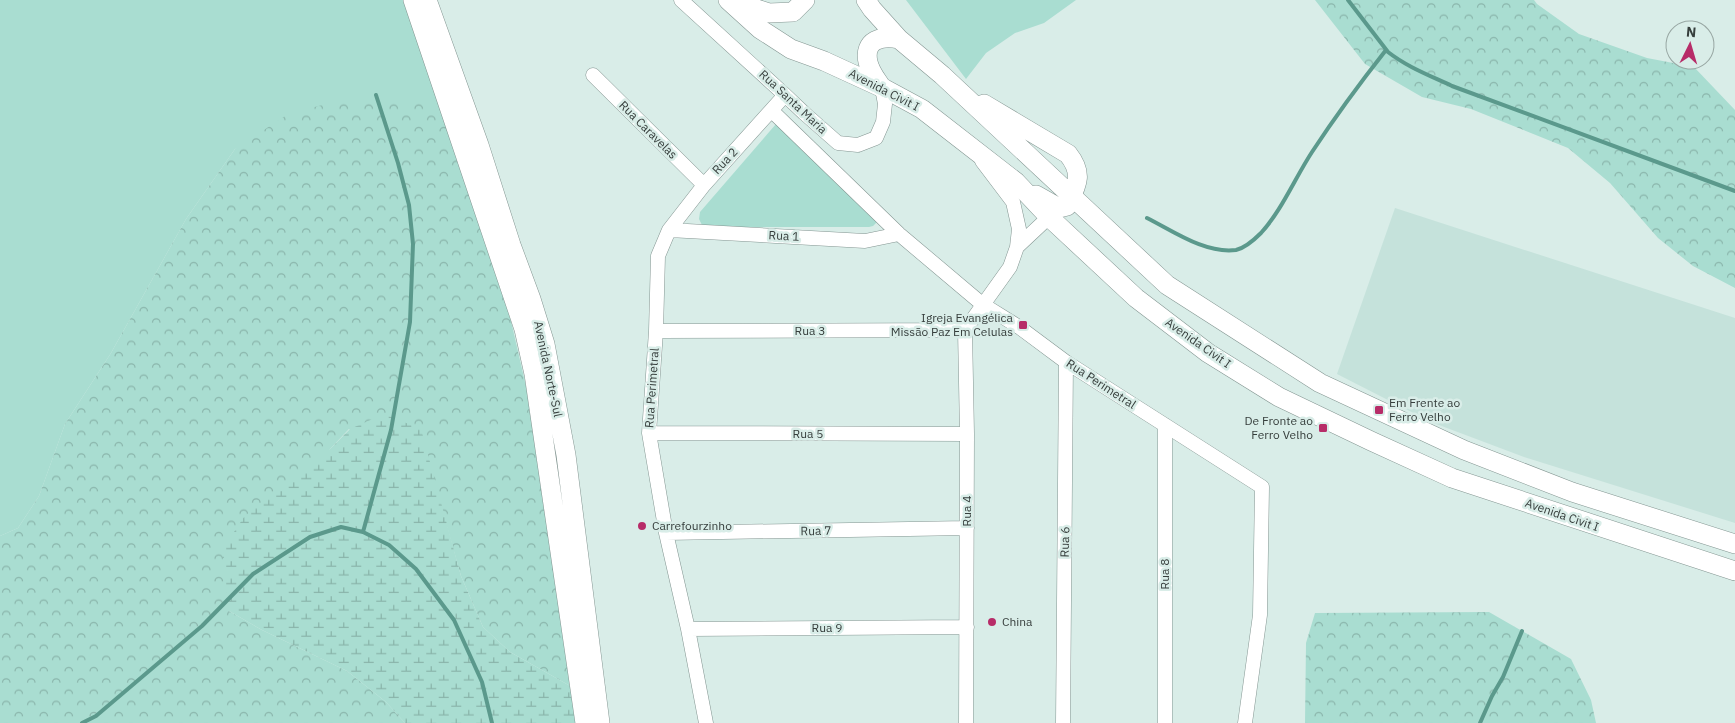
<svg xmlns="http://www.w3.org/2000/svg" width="1735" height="723" font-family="'IBM Plex Sans',sans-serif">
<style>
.built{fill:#c5e2db}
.green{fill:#a9ddd1}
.forest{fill:url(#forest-crowns)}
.wetland{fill:url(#wetland-marsh)}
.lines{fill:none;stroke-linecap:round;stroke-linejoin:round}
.stream{stroke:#5b998c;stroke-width:4}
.minor-casing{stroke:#849692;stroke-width:15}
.secondary-casing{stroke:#849692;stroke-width:20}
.minor{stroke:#fff;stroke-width:14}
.secondary{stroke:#fff;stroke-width:19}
.poi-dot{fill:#b72c68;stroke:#d9ede8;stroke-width:2}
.labels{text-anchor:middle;stroke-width:5;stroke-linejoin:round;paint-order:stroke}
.street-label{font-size:12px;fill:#363e3c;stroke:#d9ede8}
.poi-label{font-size:12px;fill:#363e3c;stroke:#d9ede8;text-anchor:start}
</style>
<defs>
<pattern id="forest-crowns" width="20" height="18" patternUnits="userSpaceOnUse" patternTransform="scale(1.25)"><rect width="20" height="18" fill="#a9ddd1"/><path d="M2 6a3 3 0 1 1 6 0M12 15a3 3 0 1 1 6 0" fill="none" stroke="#8ab5ab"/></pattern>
<pattern id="wetland-marsh" width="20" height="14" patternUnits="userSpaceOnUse" patternTransform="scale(1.25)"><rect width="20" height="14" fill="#a9ddd1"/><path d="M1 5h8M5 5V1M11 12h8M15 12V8" fill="none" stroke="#8ab5ab"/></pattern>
</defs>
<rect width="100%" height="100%" fill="#d9ede8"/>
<path class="built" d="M1395,208L1735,318V523L1524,457L1431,422L1337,374Z"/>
<path class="green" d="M0,0H405L441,102L235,149L186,219L111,353L65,424L39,496L18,528L0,536Z
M906,0H1076L1044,23L1015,33L986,53L966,79Z
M776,124L879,220L873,226L869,227H709L702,225L699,219L700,212Z"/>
<path class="forest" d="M1315,0H1534L1537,4L1579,34L1647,58L1694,67L1735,110V288L1693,266L1658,238L1610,183L1568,148L1471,109L1422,97L1365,64Z
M345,99L441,102L505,295L536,430L572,687L510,652L483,627L461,576L435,484L349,429L330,449L229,611L262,630L347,671L386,702L405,723H0V536L18,528L39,496L65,424L111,353L186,219L235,149L288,114Z
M1489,612L1571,659L1591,700L1596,723H1305L1306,643L1315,613Z"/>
<path class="wetland" d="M384,414L421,429L461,576L483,627L510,652L572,687L577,723H405L386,702L347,671L262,630L229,611L222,550L244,517L330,449L350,429Z"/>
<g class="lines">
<path class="stream" d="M1348,0L1388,52C1407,67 1431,76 1452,86L1735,191
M1147,218C1173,231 1205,254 1236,250C1245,248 1255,239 1261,233C1282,210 1295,178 1312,152C1335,117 1360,83 1386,50
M363,532L391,430L410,322L413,244L409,205L398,163L376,95
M82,723L96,716L202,626L253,574L310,537L341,527L363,532L389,545L416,569L454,620L482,682L492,723
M1480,723L1492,696L1503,677L1522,631"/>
<defs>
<path id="minor" d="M681,0L785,95L804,113L838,143L858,145L876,138L883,122L885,104L882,88
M593,75L704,185
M772,111L899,234L982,304L1019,327L1066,362L1262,487L1260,615L1245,723
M669,230L865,241L899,234
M1017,247L1049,217
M656,331L965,330
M1165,425V723
M649,433L967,434
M666,533L967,528
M688,629L967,627
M706,723L688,629L666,533L649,433L656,331L658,256L669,230L704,185L785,95
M966,723L967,434L965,330L1010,267L1017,247L1019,229L1013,202L982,161
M1063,723L1066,362"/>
<path id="secondary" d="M413,0L524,329L534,374L585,723
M427,0L479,145L511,245L531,299L545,344L566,455L600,723
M728,0L760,29L791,49L824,61L885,89L922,109L1016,182L1049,217L1136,298L1208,353L1279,397L1371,441L1452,478L1735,571
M866,0L872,9L899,39L942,75L1167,285L1320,383L1464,450L1572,492L1735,544
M735,2L769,13L793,12L805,0
M882,88C877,80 870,72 868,62C863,40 882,35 899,39
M984,104L1068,154C1084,174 1077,185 1067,206L1059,208L1036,195"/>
</defs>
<use href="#minor" class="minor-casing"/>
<use href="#secondary" class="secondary-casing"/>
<use href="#minor" class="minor"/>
<use href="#secondary" class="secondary"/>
</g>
<g class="poi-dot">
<rect x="1018" y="320" width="10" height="10" rx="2.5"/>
<rect x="1374" y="405" width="10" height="10" rx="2.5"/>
<rect x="1318" y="423" width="10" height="10" rx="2.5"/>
<circle cx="642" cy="526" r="5"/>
<circle cx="992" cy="622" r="5"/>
</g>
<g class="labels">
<g class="street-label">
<text transform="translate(884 90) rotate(27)" y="4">Avenida Civit I</text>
<text transform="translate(793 102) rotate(43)" y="4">Rua Santa Maria</text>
<text transform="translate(648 130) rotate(45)" y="4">Rua Caravelas</text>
<text transform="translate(725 161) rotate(-47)" y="4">Rua 2</text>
<text transform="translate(784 236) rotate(3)" y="4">Rua 1</text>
<text x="810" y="335">Rua 3</text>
<text transform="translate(1198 343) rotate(35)" y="4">Avenida Civit I</text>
<text transform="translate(548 369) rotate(78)" y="4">Avenida Norte-Sul</text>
<text transform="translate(1101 384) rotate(33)" y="4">Rua Perimetral</text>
<text transform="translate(652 388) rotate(-86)" y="4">Rua Perimetral</text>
<text x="808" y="438">Rua 5</text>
<text transform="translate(967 511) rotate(-90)" y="4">Rua 4</text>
<text transform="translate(1562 515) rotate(19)" y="4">Avenida Civit I</text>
<text transform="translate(816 531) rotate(-1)" y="4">Rua 7</text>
<text transform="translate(1065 542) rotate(-89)" y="4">Rua 6</text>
<text transform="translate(1165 574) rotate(-90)" y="4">Rua 8</text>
<text x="827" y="632">Rua 9</text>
</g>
<g class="poi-label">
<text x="1013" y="322" text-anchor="end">Igreja Evangélica<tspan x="1013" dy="14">Missão Paz Em Celulas</tspan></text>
<text x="1389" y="407">Em Frente ao<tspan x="1389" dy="14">Ferro Velho</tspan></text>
<text x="1313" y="425" text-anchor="end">De Fronte ao<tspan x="1313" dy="14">Ferro Velho</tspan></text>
<text x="652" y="530">Carrefourzinho</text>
<text x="1002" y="626">China</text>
</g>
</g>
<g transform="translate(1690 45) rotate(5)"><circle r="24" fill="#d9ede8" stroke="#98a7a3"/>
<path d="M0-4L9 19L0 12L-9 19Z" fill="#b72c68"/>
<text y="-8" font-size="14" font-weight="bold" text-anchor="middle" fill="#363e3c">N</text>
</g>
</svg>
